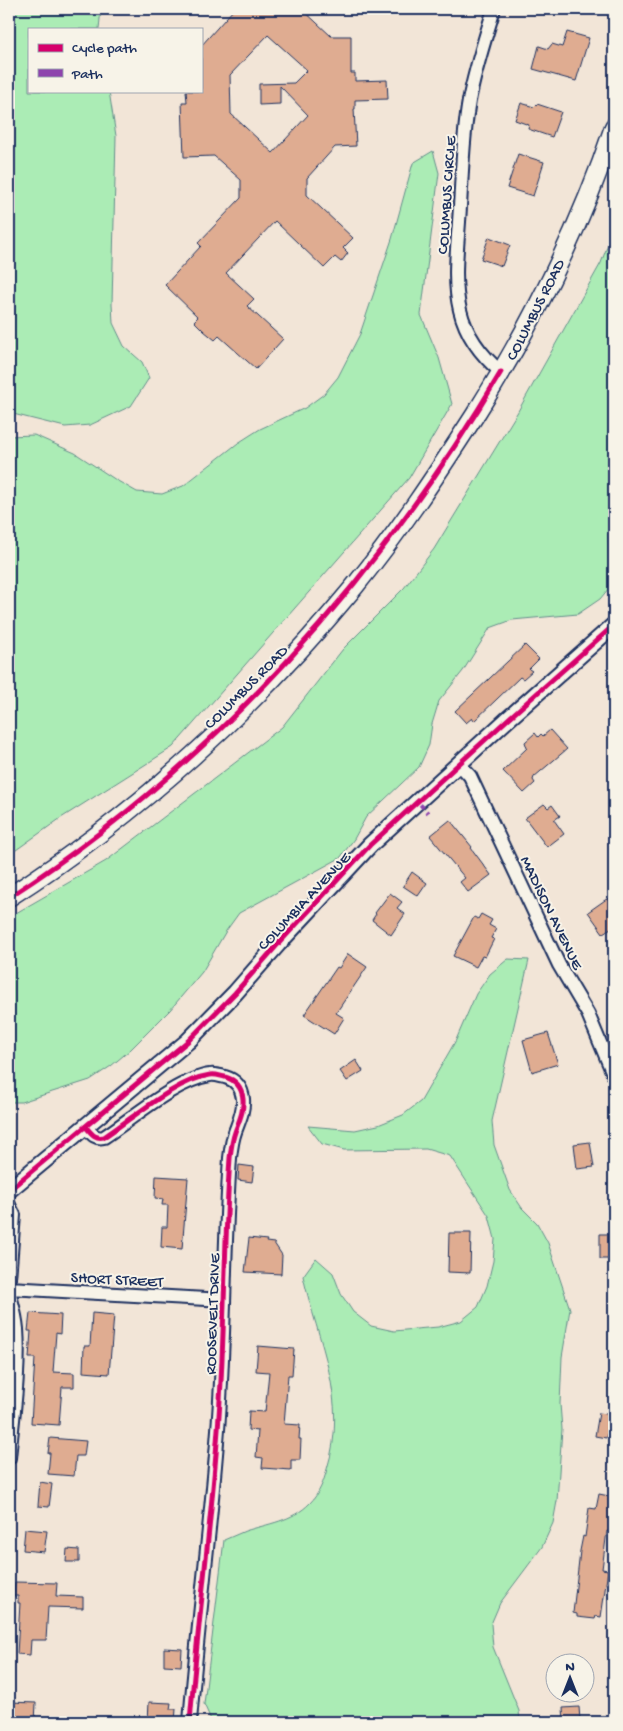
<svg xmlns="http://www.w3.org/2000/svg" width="623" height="1731" font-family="'Gochi Hand',sans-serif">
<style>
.green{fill:#abecb5;stroke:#638e8a}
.building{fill:#dfac91;stroke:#1b2f5e;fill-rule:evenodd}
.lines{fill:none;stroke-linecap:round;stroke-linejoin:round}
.minor-casing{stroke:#1b2f5e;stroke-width:16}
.tertiary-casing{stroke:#1b2f5e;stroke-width:19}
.secondary-casing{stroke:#1b2f5e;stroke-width:21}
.minor{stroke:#f7f3e8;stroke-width:12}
.tertiary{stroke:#f7f3e8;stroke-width:15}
.secondary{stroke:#f7f3e8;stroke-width:18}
.quiet{stroke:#8e44ad;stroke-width:4;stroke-dasharray:8 4;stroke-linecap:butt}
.cycleway-casing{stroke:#f7f3e8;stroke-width:8}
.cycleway{stroke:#d6006c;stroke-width:5}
.labels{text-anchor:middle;stroke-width:4;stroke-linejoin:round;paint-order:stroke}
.street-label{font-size:16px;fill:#1b2f5e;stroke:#f7f3e8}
</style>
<rect width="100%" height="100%" fill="#f2e5d7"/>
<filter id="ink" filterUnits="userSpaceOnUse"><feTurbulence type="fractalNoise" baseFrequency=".02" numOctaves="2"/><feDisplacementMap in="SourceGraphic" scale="10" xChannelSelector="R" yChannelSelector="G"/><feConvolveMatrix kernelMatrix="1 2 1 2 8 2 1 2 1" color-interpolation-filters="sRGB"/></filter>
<g filter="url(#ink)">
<path class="green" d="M9,9H101L99,29H29V91H109L116,136L112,304L113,323L124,346L142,362L149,378L131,406L90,425L65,427L9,413Z
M433,151L439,173L421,315L439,358L452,404L409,478L173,747L61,818L9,855V436L34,435L75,453L116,480L137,492L162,494L183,486L238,443L260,429L305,408L324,394L338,377L360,334L392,239L413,163Z
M614,228V527L608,534L609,558L614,572V582L600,599L578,614L512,620L490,628L463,671L439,701L432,724L429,745L419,767L366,817L354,839L340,858L239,913L226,931L202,972L170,1010L130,1050L111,1066L90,1080L21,1102H9V917L106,861L282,727L343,649L404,588L434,549L517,413L601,263Z
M508,959L529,960L492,1121L494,1145L510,1190L522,1208L537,1223L548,1243L570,1309L562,1357L560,1404L562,1429L557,1501L553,1523L542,1547L500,1603L491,1624L493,1647L519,1711L520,1722H433L432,1720H383L382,1722H212L204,1704L224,1540C231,1537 238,1534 245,1531C267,1524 293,1521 310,1503C319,1494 324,1481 327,1469C349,1399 318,1343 303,1276L316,1258L333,1273L341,1294L353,1312L371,1326L394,1331L438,1327L461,1321L478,1307L487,1286L493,1261L495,1239L489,1216L450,1156L426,1149L344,1150L322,1144L308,1126L355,1130L378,1125L403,1115L421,1101L456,1040L476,994L490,974Z"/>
<path class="building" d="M234,9H302L331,36H351V73H355V81L387,80L388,99L355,100V109H354L356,146L335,147L307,178V195L353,238L343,248L348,253L341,262L335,257L324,268L275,221L226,273L254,299L247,306L283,339L256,369L219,336L215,340L204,331L194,321L198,317L165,285L201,246L198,243L241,198V180L214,156L184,157L182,102H187L186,91H201V46ZM268,35L307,70L294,83L259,84V105L280,104V86L308,115L273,153L231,114L230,75Z
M567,32L589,38L576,81L533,69L539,46L548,49L552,44L562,47Z
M521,103L534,107L537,104L561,112L552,137L528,129L529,125L515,120Z
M518,154L544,162L533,196L507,188Z
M489,237L510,245L502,266L481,259Z
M525,645L539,659L529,669L532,671L523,679L520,677L474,721L472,718L466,723L455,711Z
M550,730L567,749L534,777L533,780L535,783L524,793L503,771L527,748L525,742L535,733L538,737L541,734L543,736Z
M544,804L548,808L552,805L560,816L554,820L564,834L547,847L525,818Z
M450,820L472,847L471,848L491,875L468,892L460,882L465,878L430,836Z
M412,872L427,883L418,896L403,886Z
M390,893L402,902L397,908L405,914L391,935L372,920L376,914L375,913Z
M608,898L614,906V926L603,933L588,912Z
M481,914L492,920L489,925L496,929L491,938L494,939L485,957L482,956L476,967L453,956L474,917L478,919Z
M348,954L367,967L336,1013L344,1018L334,1034L304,1015L337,967L339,968Z
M548,1033L558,1064L532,1072L523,1040Z
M356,1060L363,1071L347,1081L340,1071Z
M590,1142L594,1167L577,1169L574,1144Z
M239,1165L254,1167L252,1182L238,1180Z
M156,1176L188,1178L182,1249L161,1247L162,1227H167L168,1205H162L163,1199L155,1198Z
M449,1233H471L470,1273L448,1272Z
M600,1234H614V1259H600Z
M249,1238L267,1240L266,1242L274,1243L282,1255L281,1274L245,1272Z
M30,1313L61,1315L60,1334L56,1333L53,1372L74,1373V1387H62L59,1425L31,1423L35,1358H29L31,1331H28Z
M92,1313L114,1315L109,1374L83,1372L84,1346H90Z
M258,1346L294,1349L292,1375H288L284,1424L300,1425L299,1439H301L300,1460H291V1470L262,1468L263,1458L256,1457L258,1431L248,1430L249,1411L265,1412L269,1372L256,1371Z
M599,1413L614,1415V1436L607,1434L606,1438L595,1436Z
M50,1438L86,1441L84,1456H76L74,1476L48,1474L50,1453H48Z
M40,1482L52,1484L49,1507L38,1506Z
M599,1494L614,1497V1532L607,1531L602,1569L608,1570L601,1617L596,1616L595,1619L577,1617V1614L573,1613L580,1551L583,1536L585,1537L589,1508L596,1509Z
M25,1529L47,1531L44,1552L23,1550Z
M67,1549L79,1550V1562H66Z
M15,1582L57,1583L56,1596L83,1597V1608L48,1607L46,1640H31L30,1655L17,1654L20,1603H18V1596H14Z
M164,1648L182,1649L181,1666L164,1665Z
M9,1702L36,1703L35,1722L9,1721Z
M149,1702L171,1703L170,1709H176L175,1722H148Z
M579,1707L580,1720L564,1721L563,1708Z"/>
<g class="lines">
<defs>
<path id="minor" d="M494,9C485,39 475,69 469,101C462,140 462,182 459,222C457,251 453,282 460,310C466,335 482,356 501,372
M459,764L470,776L559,965L588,1014L614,1076
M86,1127C92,1134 95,1139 104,1137C133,1118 176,1080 210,1075C215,1074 220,1076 225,1077C236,1080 242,1088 243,1099C244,1111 239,1121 235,1132C232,1140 231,1149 230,1158C224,1244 225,1330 219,1416C212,1518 198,1620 190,1722
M9,1205L14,1215L9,1279
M9,1288L224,1300
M9,1291C12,1303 16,1316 17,1329C20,1371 13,1416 9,1458"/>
<path id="tertiary" d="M9,1190L188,1041L235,993L278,944L370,845L508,719L614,625"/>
<path id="secondary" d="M9,897C138,814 256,706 354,587C398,533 437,474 475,415C532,325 580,228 614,127"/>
</defs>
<use href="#minor" class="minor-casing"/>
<use href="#tertiary" class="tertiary-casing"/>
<use href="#secondary" class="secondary-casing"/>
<use href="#minor" class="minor"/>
<use href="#tertiary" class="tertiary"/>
<use href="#secondary" class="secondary"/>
<path class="quiet" d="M418,802L428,813"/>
<defs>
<path id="cycleway" d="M9,897C213,765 378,580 501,372
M86,1127C92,1134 95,1139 104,1137C133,1118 176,1080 210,1075C215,1074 220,1076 225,1077C236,1080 242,1088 243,1099C244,1111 239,1121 235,1132C232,1140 231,1149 230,1158C224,1244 225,1330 219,1416C212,1518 198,1620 190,1722
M9,1190L188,1041L235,993L278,944L370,845L508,719L614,625"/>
</defs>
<use href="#cycleway" class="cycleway-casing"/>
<use href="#cycleway" class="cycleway"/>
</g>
</g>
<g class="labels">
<g class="street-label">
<text transform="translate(445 195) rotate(-86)" y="6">COLUMBUS CIRCLE</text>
<text transform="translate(534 309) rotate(-63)" y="6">COLUMBUS ROAD</text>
<text transform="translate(245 686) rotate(-45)" y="6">COLUMBUS ROAD</text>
<text transform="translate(303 900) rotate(-47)" y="6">COLUMBIA AVENUE</text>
<text transform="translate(553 912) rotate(64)" y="6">MADISON AVENUE</text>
<text transform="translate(117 1278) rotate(3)" y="6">SHORT STREET</text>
<text transform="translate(211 1314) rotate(-88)" y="6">ROOSEVELT DRIVE</text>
</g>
</g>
<rect width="623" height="1731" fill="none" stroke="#f7f3e8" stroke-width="30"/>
<rect x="15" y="15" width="593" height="1701" fill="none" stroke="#1b2f5e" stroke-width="2" filter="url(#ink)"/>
<rect x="28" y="28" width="175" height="65" fill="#f7f3e8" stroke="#9fa5b1"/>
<rect x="38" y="44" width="25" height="8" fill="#d6006c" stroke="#9fa5b1"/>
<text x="72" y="52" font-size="15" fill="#1b2f5e">Cycle path</text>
<rect x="38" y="69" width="25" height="8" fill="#8e44ad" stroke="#9fa5b1"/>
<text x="72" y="78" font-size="15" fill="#1b2f5e">Path</text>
<g transform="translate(570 1678)"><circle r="24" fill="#f7f3e8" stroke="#9fa5b1"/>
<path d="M0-4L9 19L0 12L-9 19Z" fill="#1b2f5e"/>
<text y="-8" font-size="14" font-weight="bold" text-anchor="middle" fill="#1b2f5e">N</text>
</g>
</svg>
